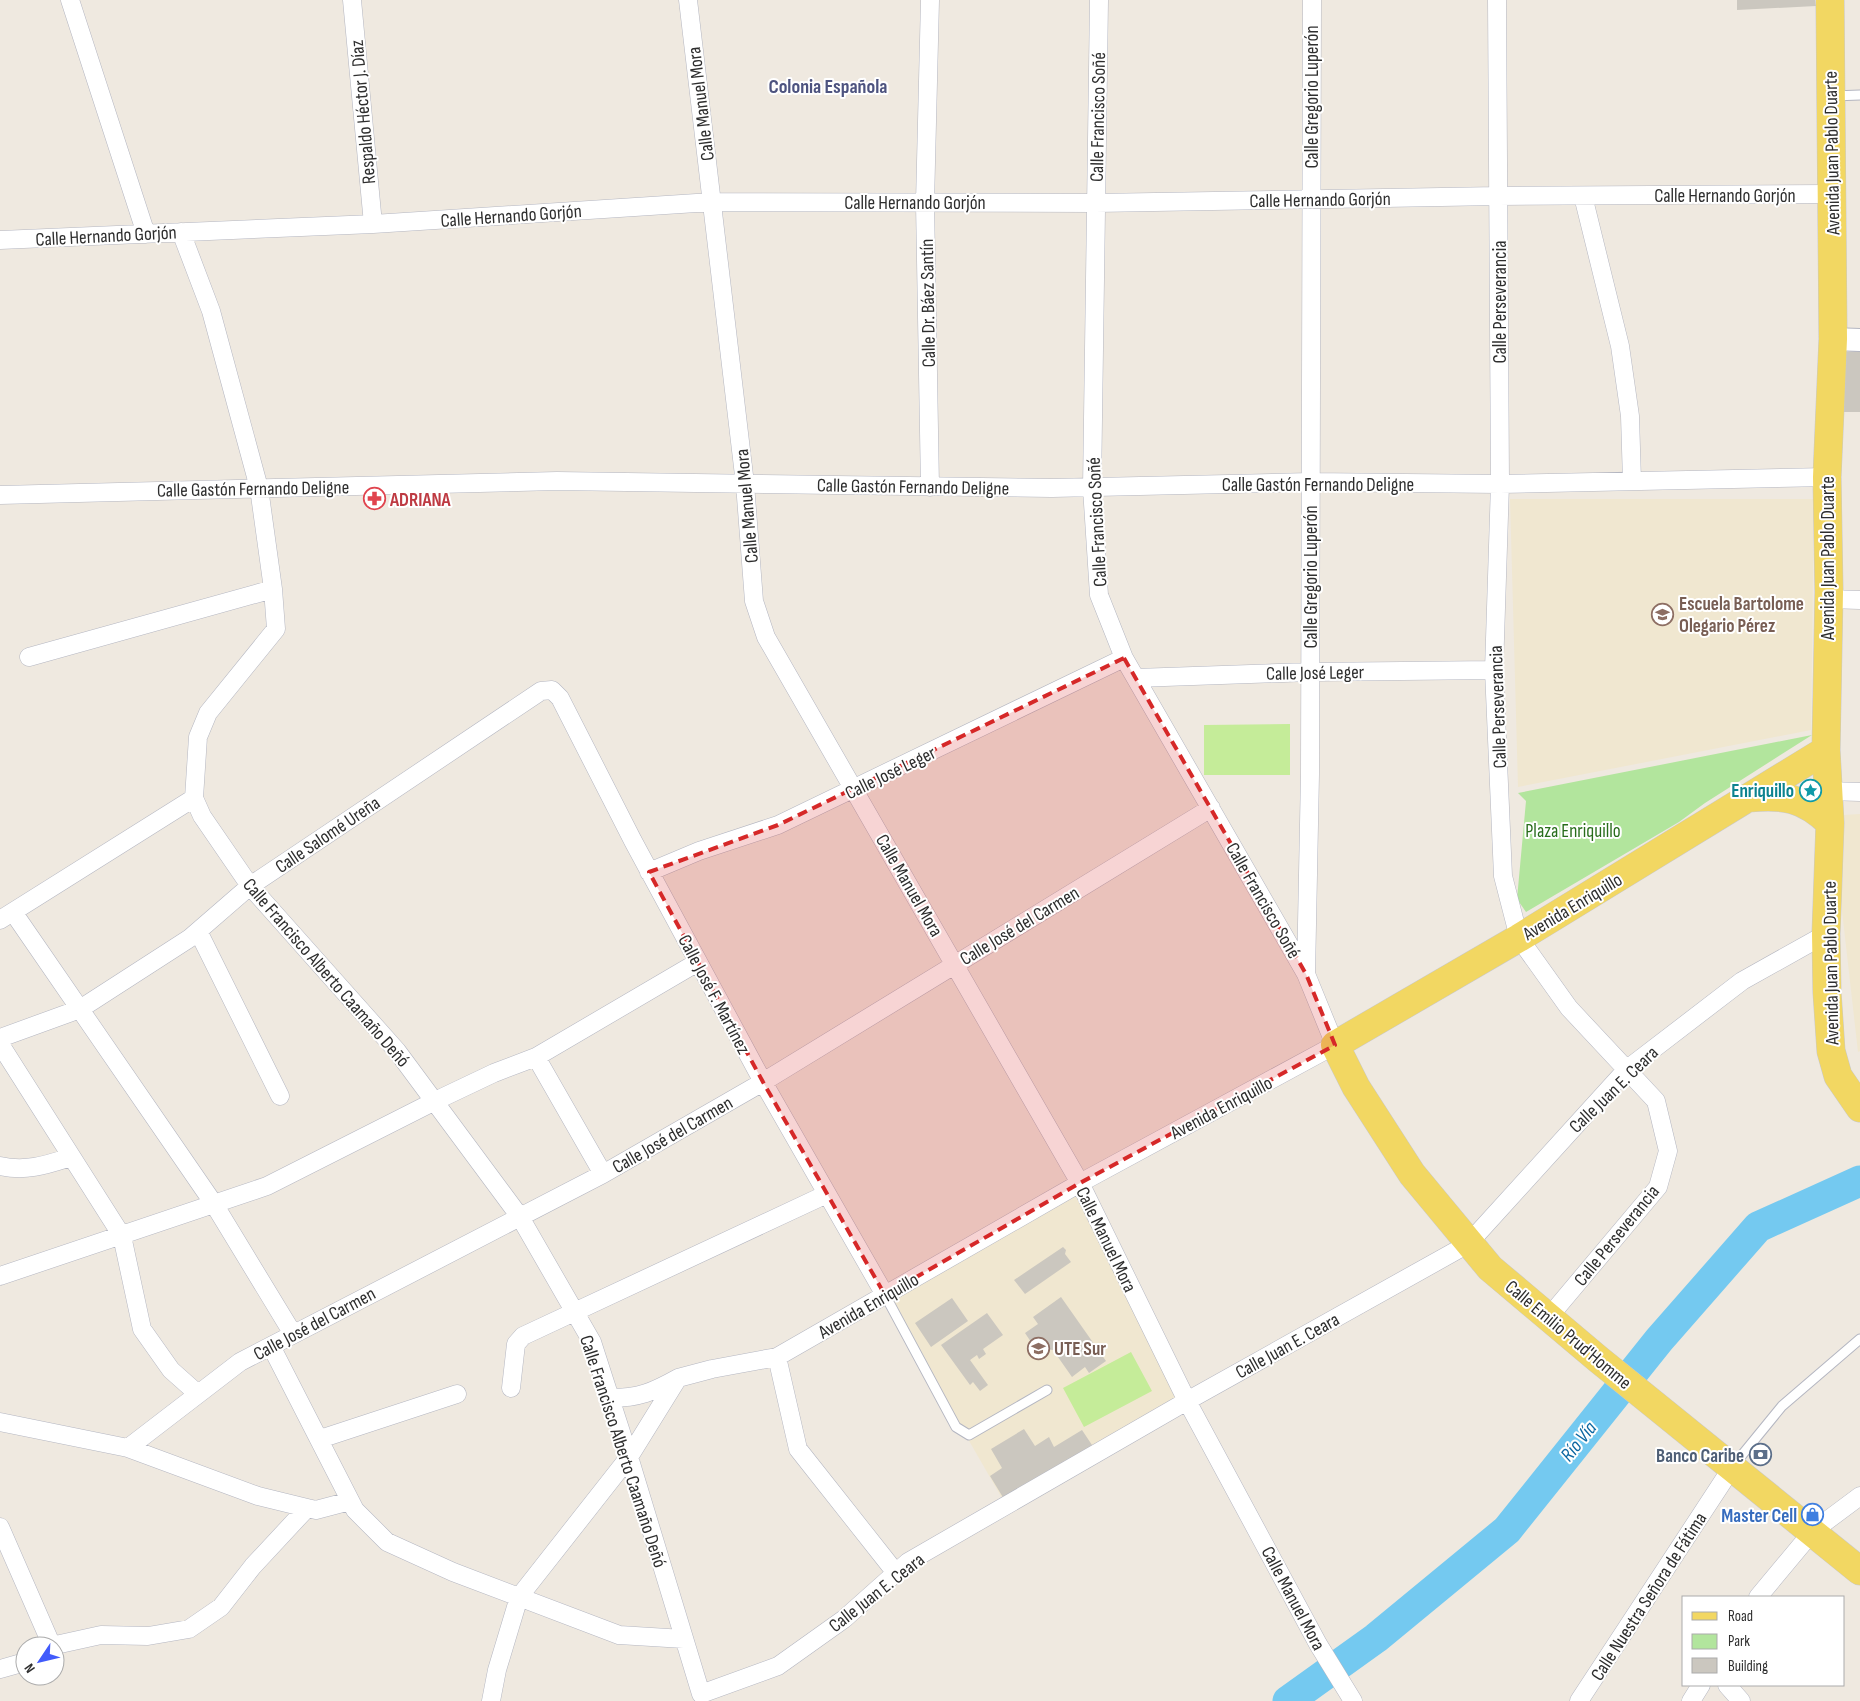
<svg xmlns="http://www.w3.org/2000/svg" width="1860" height="1701" font-family="'Sofia Sans Condensed',sans-serif">
<style>
.education{fill:#f0e7d0}
.green{fill:#b2e59d}
.pitch{fill:#c5ec99}
.lines{fill:none;stroke-linecap:round;stroke-linejoin:round}
.river{stroke:#74c9f0;stroke-width:31}
.building{fill:#cbc7bf}
.service-casing{stroke:#b4b6c1;stroke-width:11}
.minor-casing{stroke:#b4b6c1;stroke-width:19}
.tertiary-casing{stroke:#b4b6c1;stroke-width:24}
.primary-casing{stroke:#c9c9c9;stroke-width:29}
.service{stroke:#fff;stroke-width:9}
.minor{stroke:#fff;stroke-width:18}
.tertiary{stroke:#fff;stroke-width:22}
.primary{stroke:#f2d762;stroke-width:28}
.marked{fill:#d62828;fill-opacity:0.2;stroke:#d62828;stroke-width:4;stroke-dasharray:10 6;stroke-linejoin:round}
.labels{text-anchor:middle;stroke-width:4;stroke-linejoin:round;paint-order:stroke}
.street-label{font-size:19px;fill:#2e2e2e;stroke:#fff}
.health-label{font-size:19px;font-weight:bold;fill:#be3a42;stroke:#fff;text-anchor:start}
.education-label{font-size:19px;font-weight:bold;fill:#785e54;stroke:#fff;text-anchor:start}
.culture-label{font-size:19px;font-weight:bold;fill:#0d838f;stroke:#fff;text-anchor:end}
.park-label{font-size:19px;fill:#286d1b;stroke:#fff}
.service-label{font-size:19px;font-weight:bold;fill:#4e5e75;stroke:#fff;text-anchor:end}
.shop-label{font-size:19px;font-weight:bold;fill:#366cbe;stroke:#fff;text-anchor:end}
.neighbourhood-label{font-size:20px;font-weight:bold;fill:#4d537f;stroke:#fff}
.water-label{font-size:20px;font-style:italic;fill:#0d68a2;stroke:#fff}
</style>
<rect width="100%" height="100%" fill="#efe9e0"/>
<path class="education" d="M1510,499H1814L1811,730L1518,787Z
M1860,814V1051L1858,1052L1841,902L1844,815Z
M1080,1183L1187,1401L1006,1505L885,1295Z"/>
<path class="green" d="M1812,735L1705,803L1679,822L1526,912L1517,899L1526,801L1518,793Z"/>
<path class="pitch" d="M1290,724V775H1204V725Z
M1131,1352L1152,1391L1084,1427L1063,1388Z"/>
<g class="lines">
<path class="river" d="M1288,1701L1376,1638L1507,1530L1659,1340L1758,1227L1860,1181"/>
</g>
<path class="building" d="M1737,0H1815L1816,6L1737,10Z
M1860,351V412H1843L1846,352Z
M1063,1247L1066,1250L1065,1254L1071,1262L1025,1294L1014,1280Z
M1061,1297L1106,1361L1089,1373L1085,1367L1072,1377L1053,1350L1035,1348L1025,1333L1038,1324L1033,1317Z
M952,1298L968,1321L931,1347L915,1323Z
M987,1313L1003,1335L983,1349L986,1354L979,1359L977,1355L970,1360L988,1385L980,1391L973,1382L970,1385L941,1345Z
M1024,1429L1035,1446L1049,1437L1054,1447L1082,1430L1094,1448L1007,1504L990,1476L1002,1468L991,1449Z"/>
<g class="lines">
<defs>
<path id="service" d="M1833,96L1860,95
M885,1295L956,1427L969,1435L1047,1390
M1733,1466L1782,1406L1860,1339"/>
<path id="minor" d="M70,0L146,234
M352,0L373,224
M688,0L745,484L754,601L766,637L1080,1183L1187,1401L1318,1644L1353,1701
M930,0L925,203L930,487
M1497,0L1500,484L1494,670L1503,876L1519,938L1569,1008L1656,1101L1668,1151L1658,1187L1548,1318
M1583,196L1620,346L1630,416L1632,481
M181,232L211,311L259,488L273,589L276,629L208,713L198,737L194,798L202,816L250,886L397,1051L520,1217L592,1342L629,1457L701,1694L778,1666L844,1619L908,1562L1187,1401L1468,1244L1626,1070L1742,981L1826,934
M0,240L373,224L712,202L1096,203L1498,196L1831,194
M0,495L557,481L1052,488L1310,482L1500,484L1827,477
M1828,599L1860,600
M29,657L273,589
M1136,678L1310,672L1494,670
M1828,791L1860,792
M649,872L699,851L778,825L1124,658
M13,912L214,1204L293,1334
M0,920L194,798
M198,931L280,1096
M1306,974L1310,774L1312,0
M0,1038L80,1009L190,938L250,886L541,691L552,690L560,698L633,841L763,1082L885,1295
M0,1044L122,1236L142,1329L171,1370L198,1394
M536,1057L603,1174
M0,1166C26,1172 46,1165 71,1157
M0,1276L267,1186L435,1101L494,1073L536,1057L698,962
M271,1346L355,1510L387,1542L453,1572L619,1635L684,1639
M777,1357L798,1449L896,1573
M511,1388L516,1344L523,1336L827,1194
M610,1398C639,1398 653,1392 678,1378
M0,1422L128,1448L258,1496L307,1508L316,1510L350,1501
M320,1439L457,1394
M128,1448L240,1362L603,1174L763,1082L1211,808
M0,1527L52,1646
M1758,1597L1813,1531L1860,1496
M51,1646L101,1635L148,1636L189,1629L221,1607L253,1566L307,1508
M0,1669L25,1662
M1727,1685L1741,1701
M491,1701L497,1670L519,1597L629,1457L678,1378L712,1369L777,1357L1080,1183L1335,1045L1306,974L1124,658L1099,595L1092,488L1099,0
M1579,1701L1733,1466
M1691,1701L1701,1685"/>
<path id="tertiary" d="M1833,339L1860,340"/>
<path id="primary" d="M1830,0L1833,339L1827,477L1829,592L1826,750L1830,823L1826,934L1827,992L1831,1051L1838,1076L1860,1108
M1826,750L1519,938L1335,1045L1356,1087L1412,1174L1490,1268L1598,1359L1860,1571
M1748,798C1784,795 1803,797 1830,823"/>
</defs>
<use href="#service" class="service-casing"/>
<use href="#minor" class="minor-casing"/>
<use href="#tertiary" class="tertiary-casing"/>
<use href="#primary" class="primary-casing"/>
<use href="#service" class="service"/>
<use href="#minor" class="minor"/>
<use href="#tertiary" class="tertiary"/>
<use href="#primary" class="primary"/>
</g>
<path class="marked" d="M1124,658L1306,974L1335,1045L1080,1183L885,1295L763,1082L649,872L778,825Z"/>
<defs>
<symbol id="pharmacy-ring" viewBox="-11 -11 22 22"><circle r="9.5" fill="#fff" stroke="#e0444e" stroke-width="1.5"/><path d="M-2-6h4v4h4v4h-4v4h-4v-4h-4v-4h4Z" fill="#e0444e"/></symbol>
<symbol id="school-ring" viewBox="-11 -11 22 22"><circle r="9.5" fill="#fff" stroke="#8d6e63" stroke-width="1.5"/><path d="M0-5L7-2L0 1L-7-2ZM-4 1L0 2.5L4 1V4Q0 6-4 4Z" fill="#8d6e63"/></symbol>
<symbol id="sight-ring" viewBox="-11 -11 22 22"><circle r="9.5" fill="#fff" stroke="#0f9aa8" stroke-width="1.5"/><path d="M0-6L1.8-2.2L6-1.7L2.9 1.2L3.7 5.4L0 3.3L-3.7 5.4L-2.9 1.2L-6-1.7L-1.8-2.2Z" fill="#0f9aa8"/></symbol>
<symbol id="university-ring" viewBox="-11 -11 22 22"><circle r="9.5" fill="#fff" stroke="#8d6e63" stroke-width="1.5"/><path d="M0-5L7-2L0 1L-7-2ZM-4 1L0 2.5L4 1V4Q0 6-4 4Z" fill="#8d6e63"/></symbol>
<symbol id="bank-ring" viewBox="-11 -11 22 22"><circle r="9.5" fill="#fff" stroke="#5c6f8a" stroke-width="1.5"/><path d="M-6-4H6V4H-6ZM0-2.3a2.3 2.3 0 1 0 0 4.6a2.3 2.3 0 1 0 0-4.6Z" fill="#5c6f8a"/></symbol>
<symbol id="shop-ring" viewBox="-11 -11 22 22"><circle r="9.5" fill="#fff" stroke="#3f7fe0" stroke-width="1.5"/><path d="M-5-2.5h2.3a2.7 3.5 0 0 1 5.4 0H5L5.5 6h-11ZM-1.5-2.5h3a1.5 2.3 0 0 0-3 0Z" fill="#3f7fe0"/></symbol>
</defs>
<g fill-rule="evenodd">
<use href="#pharmacy-ring" x="362" y="486" width="25" height="25"/>
<use href="#school-ring" x="1650" y="602" width="25" height="25"/>
<use href="#sight-ring" x="1798" y="778" width="25" height="25"/>
<use href="#university-ring" x="1026" y="1336" width="25" height="25"/>
<use href="#bank-ring" x="1748" y="1442" width="25" height="25"/>
<use href="#shop-ring" x="1800" y="1502" width="25" height="25"/>
</g>
<g class="labels">
<g class="street-label">
<text transform="translate(1311 97) rotate(-90)" y="7">Calle Gregorio Luperón</text>
<text transform="translate(700 104) rotate(-97)" y="7">Calle Manuel Mora</text>
<text transform="translate(362 112) rotate(-95)" y="7">Respaldo Héctor J. Díaz</text>
<text transform="translate(1097 117) rotate(-89)" y="7">Calle Francisco Soñé</text>
<text transform="translate(1831 153) rotate(-91)" y="7">Avenida Juan Pablo Duarte</text>
<text x="1725" y="202">Calle Hernando Gorjón</text>
<text transform="translate(1320 199) rotate(-1)" y="7">Calle Hernando Gorjón</text>
<text x="915" y="209">Calle Hernando Gorjón</text>
<text transform="translate(511 215) rotate(-4)" y="7">Calle Hernando Gorjón</text>
<text transform="translate(106 235) rotate(-3)" y="7">Calle Hernando Gorjón</text>
<text transform="translate(1499 302) rotate(-90)" y="7">Calle Perseverancia</text>
<text transform="translate(927 303) rotate(-91)" y="7">Calle Dr. Báez Santín</text>
<text x="1318" y="491">Calle Gastón Fernando Deligne</text>
<text transform="translate(913 486) rotate(1)" y="7">Calle Gastón Fernando Deligne</text>
<text transform="translate(253 488) rotate(-1)" y="7">Calle Gastón Fernando Deligne</text>
<text transform="translate(746 506) rotate(-95)" y="7">Calle Manuel Mora</text>
<text transform="translate(1096 522) rotate(-93)" y="7">Calle Francisco Soñé</text>
<text transform="translate(1827 558) rotate(-90)" y="7">Avenida Juan Pablo Duarte</text>
<text transform="translate(1310 577) rotate(-90)" y="7">Calle Gregorio Luperón</text>
<text transform="translate(1315 672) rotate(-1)" y="7">Calle José Leger</text>
<text transform="translate(1497 707) rotate(-92)" y="7">Calle Perseverancia</text>
<text transform="translate(890 772) rotate(-26)" y="7">Calle José Leger</text>
<text transform="translate(327 834) rotate(-34)" y="7">Calle Salomé Ureña</text>
<text transform="translate(910 885) rotate(60)" y="7">Calle Manuel Mora</text>
<text transform="translate(1264 900) rotate(60)" y="7">Calle Francisco Soñé</text>
<text transform="translate(1572 906) rotate(-31)" y="7">Avenida Enriquillo</text>
<text transform="translate(1019 925) rotate(-31)" y="7">Calle José del Carmen</text>
<text transform="translate(1830 963) rotate(-91)" y="7">Avenida Juan Pablo Duarte</text>
<text transform="translate(327 972) rotate(49)" y="7">Calle Francisco Alberto Caamaño Deñó</text>
<text transform="translate(715 994) rotate(62)" y="7">Calle José F. Martínez</text>
<text transform="translate(1613 1089) rotate(-44)" y="7">Calle Juan E. Ceara</text>
<text transform="translate(1221 1107) rotate(-28)" y="7">Avenida Enriquillo</text>
<text transform="translate(672 1134) rotate(-30)" y="7">Calle José del Carmen</text>
<text transform="translate(1616 1235) rotate(-51)" y="7">Calle Perseverancia</text>
<text transform="translate(1107 1239) rotate(64)" y="7">Calle Manuel Mora</text>
<text transform="translate(868 1305) rotate(-30)" y="7">Avenida Enriquillo</text>
<text transform="translate(314 1323) rotate(-28)" y="7">Calle José del Carmen</text>
<text transform="translate(1569 1334) rotate(40)" y="7">Calle Emilio Prud'Homme</text>
<text transform="translate(1287 1345) rotate(-29)" y="7">Calle Juan E. Ceara</text>
<text transform="translate(624 1451) rotate(72)" y="7">Calle Francisco Alberto Caamaño Deñó</text>
<text transform="translate(876 1592) rotate(-38)" y="7">Calle Juan E. Ceara</text>
<text transform="translate(1648 1596) rotate(-57)" y="7">Calle Nuestra Señora de Fátima</text>
<text transform="translate(1294 1598) rotate(62)" y="7">Calle Manuel Mora</text>
</g>
<g class="health-label">
<text x="390" y="506">ADRIANA</text>
</g>
<g class="education-label">
<text x="1679" y="610">Escuela Bartolome<tspan x="1679" dy="22">Olegario Pérez</tspan></text>
<text x="1054" y="1355">UTE Sur</text>
</g>
<g class="culture-label">
<text x="1794" y="797">Enriquillo</text>
</g>
<g class="park-label">
<text x="1573" y="837">Plaza Enriquillo</text>
</g>
<g class="service-label">
<text x="1744" y="1462">Banco Caribe</text>
</g>
<g class="shop-label">
<text x="1797" y="1522">Master Cell</text>
</g>
<g class="neighbourhood-label">
<text x="828" y="93">Colonia Española</text>
</g>
<g class="water-label">
<text transform="translate(1578 1441) rotate(-51)" y="7">Río Vía</text>
</g>
</g>
<rect x="1682" y="1596" width="162" height="90" fill="#ffffff" stroke="#ababab"/>
<rect x="1692" y="1612" width="25" height="8" fill="#f2d762" stroke="#ababab"/>
<text x="1728" y="1621" font-size="15" fill="#2e2e2e">Road</text>
<rect x="1692" y="1634" width="25" height="15" fill="#b2e59d" stroke="#ababab"/>
<text x="1728" y="1646" font-size="15" fill="#2e2e2e">Park</text>
<rect x="1692" y="1658" width="25" height="15" fill="#cbc7bf" stroke="#ababab"/>
<text x="1728" y="1671" font-size="15" fill="#2e2e2e">Building</text>
<g transform="translate(40 1661) rotate(235)"><circle r="24" fill="#ffffff" stroke="#ababab"/>
<path d="M0-4L9 19L0 12L-9 19Z" fill="#415bfb"/>
<text y="-8" font-size="14" font-weight="bold" text-anchor="middle" fill="#2e2e2e">N</text>
</g>
</svg>
